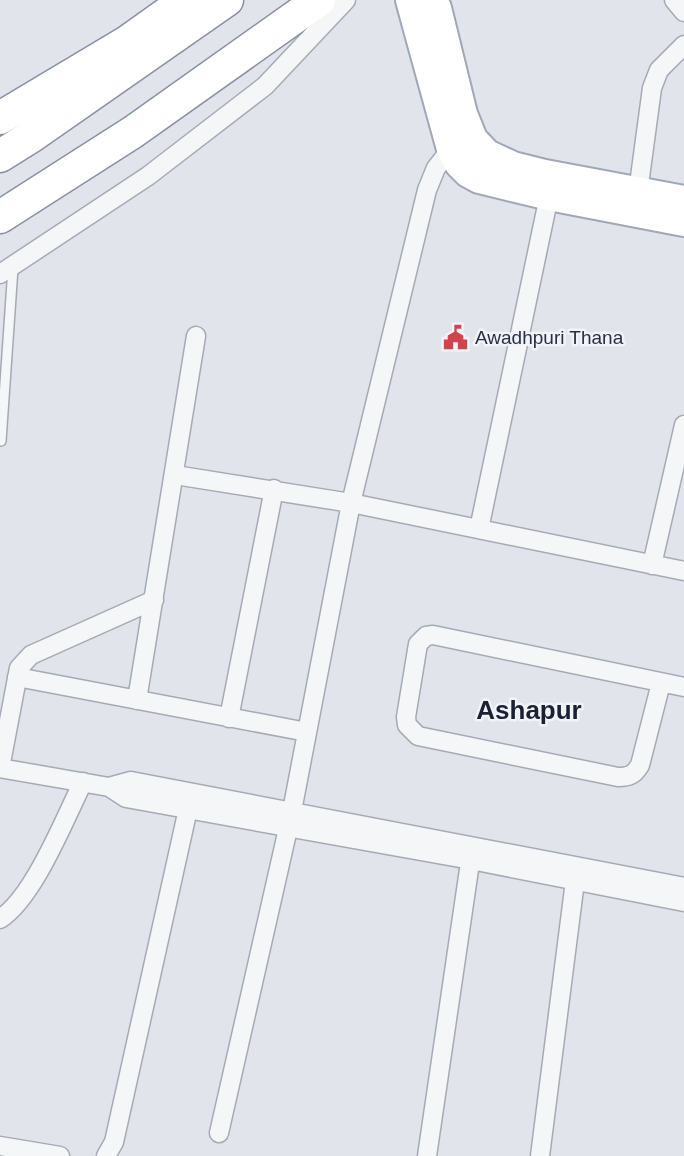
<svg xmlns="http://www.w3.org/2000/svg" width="684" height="1156" font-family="Helvetica,sans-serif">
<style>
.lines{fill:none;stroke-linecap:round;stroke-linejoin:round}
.lane-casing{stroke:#a6aab5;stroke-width:12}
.street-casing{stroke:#a6aab5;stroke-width:21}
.primary-casing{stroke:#a0a7b7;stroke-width:32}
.highway-casing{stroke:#8890a2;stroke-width:35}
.lane{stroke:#f4f6f8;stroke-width:9}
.street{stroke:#f4f6f8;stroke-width:18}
.primary{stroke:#fff;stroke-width:28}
.highway{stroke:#fff;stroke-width:32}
.labels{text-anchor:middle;stroke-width:5;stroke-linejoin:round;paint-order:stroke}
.poi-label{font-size:19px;fill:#293043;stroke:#f1f3f8;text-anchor:start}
.district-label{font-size:26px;font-weight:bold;fill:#1b2134;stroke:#f1f3f8}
</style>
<rect width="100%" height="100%" fill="#e1e4ea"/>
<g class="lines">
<defs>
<path id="lane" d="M1,441L13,268"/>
<path id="street" d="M674,0L684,12
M638,192L652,88L659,70L684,45
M0,274L148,176L265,86L346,0
M175,475L351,503L684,571
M479,529L549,196
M652,565L684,425
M17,677L307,732
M661,683L640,765C634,775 629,777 618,777L418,736L407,725L406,717L418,644L426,636L433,635L684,687
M137,700L196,336
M229,718L274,489
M0,768L109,787L126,798L471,860L684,902
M0,768L19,668L31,655L154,600
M109,787L131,781L684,887
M0,919C34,897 64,820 83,782
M219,1133L292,811L351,503L427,190L436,168L451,149
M0,1146L60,1156
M106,1156L114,1142L188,809
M427,1156L472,849
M540,1156L575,881"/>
<path id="primary" d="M410,0L451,149L459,164L468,173L479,179L549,196L684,222
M428,0L437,8L463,114L473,139L487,154L513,166L545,174L684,200"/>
<path id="highway" d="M0,118L127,42L186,0
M0,156L32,136L227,0
M0,217L133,132L319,0"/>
</defs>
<use href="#lane" class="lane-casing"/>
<use href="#street" class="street-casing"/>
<use href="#primary" class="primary-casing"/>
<use href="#highway" class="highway-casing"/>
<use href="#lane" class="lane"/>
<use href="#street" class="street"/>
<use href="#primary" class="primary"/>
<use href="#highway" class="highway"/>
</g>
<defs>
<symbol id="civic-bare" viewBox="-9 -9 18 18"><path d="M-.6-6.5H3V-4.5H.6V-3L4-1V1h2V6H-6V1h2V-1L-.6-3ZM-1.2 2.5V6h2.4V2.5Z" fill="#d2444d" stroke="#f1f3f8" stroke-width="2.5" paint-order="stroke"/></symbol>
</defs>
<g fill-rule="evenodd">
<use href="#civic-bare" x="438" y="320" width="35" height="35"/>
</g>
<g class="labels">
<g class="poi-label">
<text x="475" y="344">Awadhpuri Thana</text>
</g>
<g class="district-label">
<text x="529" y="719">Ashapur</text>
</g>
</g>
</svg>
